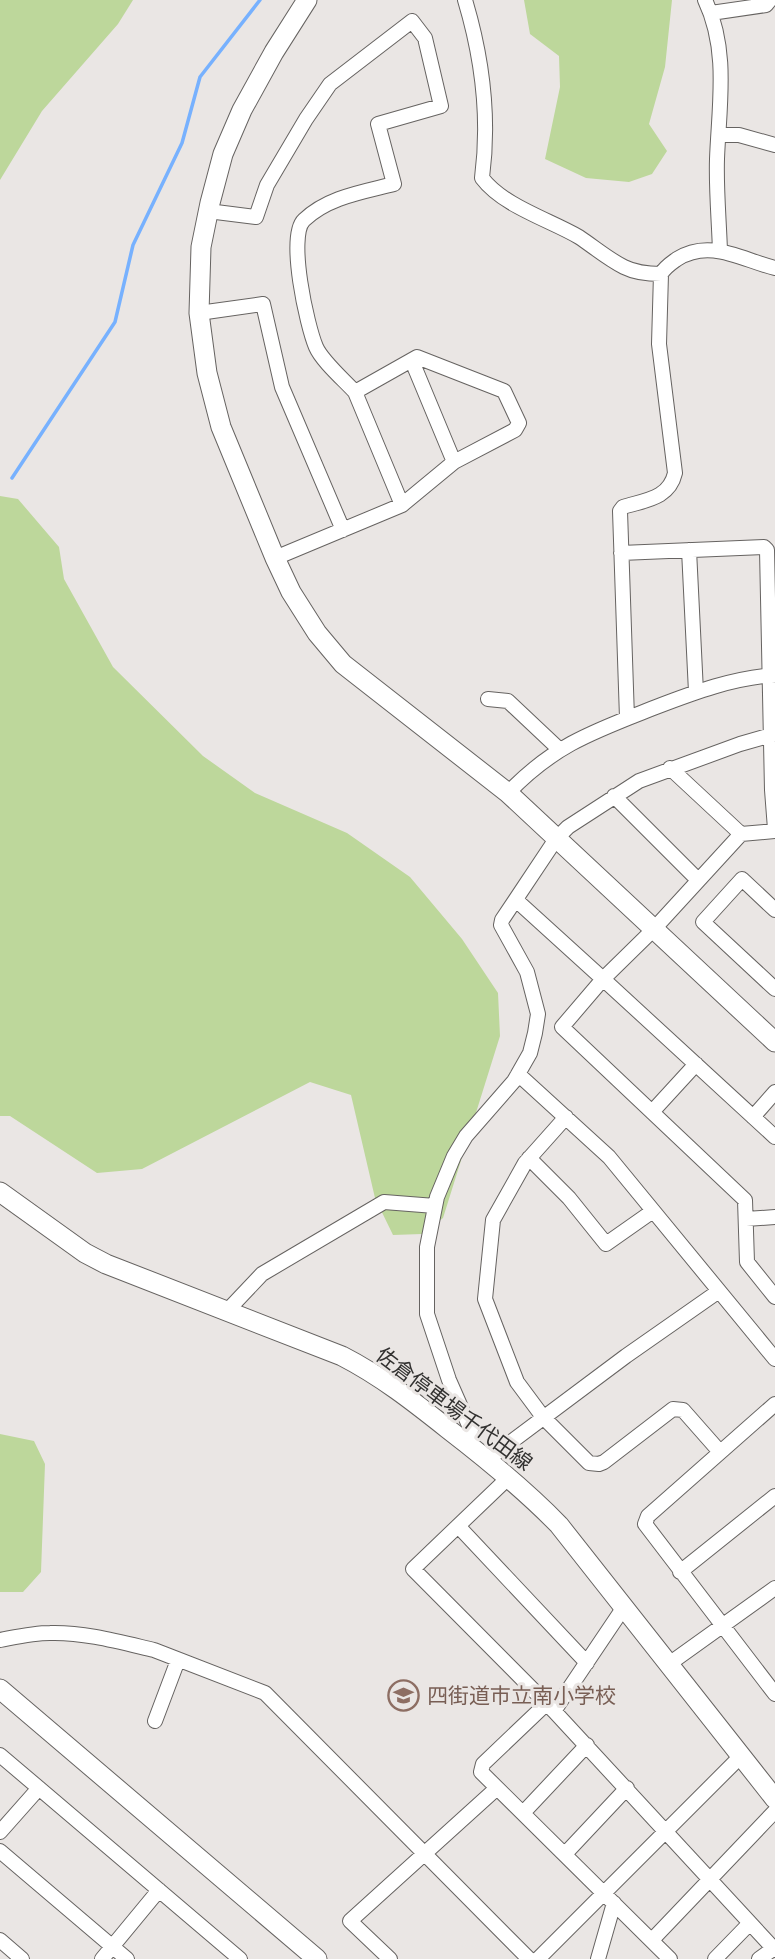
<svg xmlns="http://www.w3.org/2000/svg" width="775" height="1959" font-family="Poppins,'Noto Sans JP',sans-serif">
<style>
.green{fill:#bdd79b}
.lines{fill:none;stroke-linecap:round;stroke-linejoin:round}
.stream{stroke:#77b1fe;stroke-width:3.5}
.street-casing{stroke:#666361;stroke-width:16}
.secondary-casing{stroke:#666361;stroke-width:21}
.street{stroke:#fff;stroke-width:14}
.secondary{stroke:#fff;stroke-width:19}
.labels{text-anchor:middle;stroke-width:6;stroke-linejoin:round;paint-order:stroke}
.street-label{font-size:21px;fill:#323130;stroke:#eae6e4}
.education-label{font-size:21px;fill:#785e54;stroke:#eae6e4;text-anchor:start}
</style>
<rect width="100%" height="100%" fill="#eae6e4"/>
<path class="green" d="M0,0H133L118,24L42,111L0,180Z
M524,0H672L665,67L649,124L667,151L652,174L629,182L586,178L545,159L560,87L559,56L530,34Z
M0,496L18,499L59,547L64,579L113,667L203,756L255,793L347,833L410,877L462,939L498,993L500,1036L443,1218L422,1234L393,1235L375,1198L351,1095L310,1082L142,1169L97,1173L10,1116H0Z
M0,1434L34,1441L45,1464L41,1572L23,1592H0Z"/>
<g class="lines">
<path class="stream" d="M12,478L115,322L133,245L182,143L200,77L260,0"/>
<defs>
<path id="street" d="M465,0C483,60 490,117 482,178C503,206 550,220 579,237C594,247 608,259 624,267C636,273 648,274 661,274
M705,0C729,50 719,105 717,159C716,189 719,220 720,251
M711,13L766,5L770,0
M719,135H739L775,145
M208,211L256,217L267,185L306,119L330,84L412,21L425,38L441,106L378,124L394,184C363,192 328,197 304,220C287,236 307,326 316,347C322,361 344,380 355,392L417,357L504,391L519,423L515,430L454,462L402,505L275,558
M199,313L263,304L282,387L343,530
M412,361L454,462
M355,392L402,505
M689,550L696,692
M621,553L764,547L767,550L772,790L775,829
M488,699L508,701L560,750
M627,718L620,511L623,507C645,500 669,499 675,473L659,344L661,274C665,267 670,264 677,259C710,238 742,260 775,268
M670,768L741,834L775,831
M508,793C555,744 595,731 656,707C695,692 733,678 775,675
M614,796L698,880
M516,900L603,979L653,930L741,834
M775,910L742,879L703,922L775,989
M518,1074L609,1157L775,1359
M652,1112L696,1064
M566,1117L525,1163L493,1220L485,1299L517,1382L543,1417L589,1463L599,1464L604,1462L673,1409L683,1410L720,1452
M753,1117L775,1092
M775,1137L603,979L562,1027L745,1200L747,1262L775,1297
M529,1158L569,1198L606,1244L653,1211
M746,1219L775,1217
M227,1311L262,1274L384,1202L435,1206
M775,1404L648,1516L645,1524L775,1694
M469,1445L471,1430L449,1380L427,1314V1247L437,1197L454,1156L466,1136L514,1081L530,1053L535,1033L538,1014L527,972L501,925L502,920L556,839L568,827L639,781L740,744L775,734
M487,1460L626,1356L719,1291
M508,1478L413,1569L554,1711L775,1950
M459,1527L587,1663
M680,1572L775,1496
M0,1640C16,1637 33,1633 50,1633C84,1632 120,1642 154,1650L265,1693L529,1959
M669,1664L775,1588
M547,1703L483,1764L481,1772L670,1959
M554,1711L624,1607
M155,1721L178,1660
M0,1755L240,1959
M523,1813L587,1745
M0,1832L39,1788
M0,1851L127,1959
M565,1854L627,1788
M0,1940L22,1959
M652,1940L775,1811
M102,1959L159,1890
M390,1959L350,1921L497,1788
M538,1959L741,1756
M598,1959L614,1903
M715,1959L750,1923
M759,1959L773,1949"/>
<path id="secondary" d="M307,0L274,52L242,110L223,154L210,203L201,247L199,313L207,373L221,427L275,558L291,592L317,633L343,664L508,793L775,1042
M0,1192L85,1253L106,1264L342,1356C381,1376 414,1402 448,1429C487,1459 525,1490 559,1525L775,1799
M0,1689L317,1959"/>
</defs>
<use href="#street" class="street-casing"/>
<use href="#secondary" class="secondary-casing"/>
<use href="#street" class="street"/>
<use href="#secondary" class="secondary"/>
</g>
<defs>
<symbol id="school-ring" viewBox="-11 -11 22 22"><circle r="9.5" fill="#eae6e4" stroke="#8d6e63" stroke-width="1.5"/><path d="M0-5L7-2L0 1L-7-2ZM-4 1L0 2.5L4 1V4Q0 6-4 4Z" fill="#8d6e63"/></symbol>
</defs>
<g fill-rule="evenodd">
<use href="#school-ring" x="386" y="1678" width="35" height="35"/>
</g>
<g class="labels">
<g class="street-label">
<text transform="translate(454 1409) rotate(37)" y="7">佐倉停車場千代田線</text>
</g>
<g class="education-label">
<text x="427" y="1703">四街道市立南小学校</text>
</g>
</g>
</svg>
